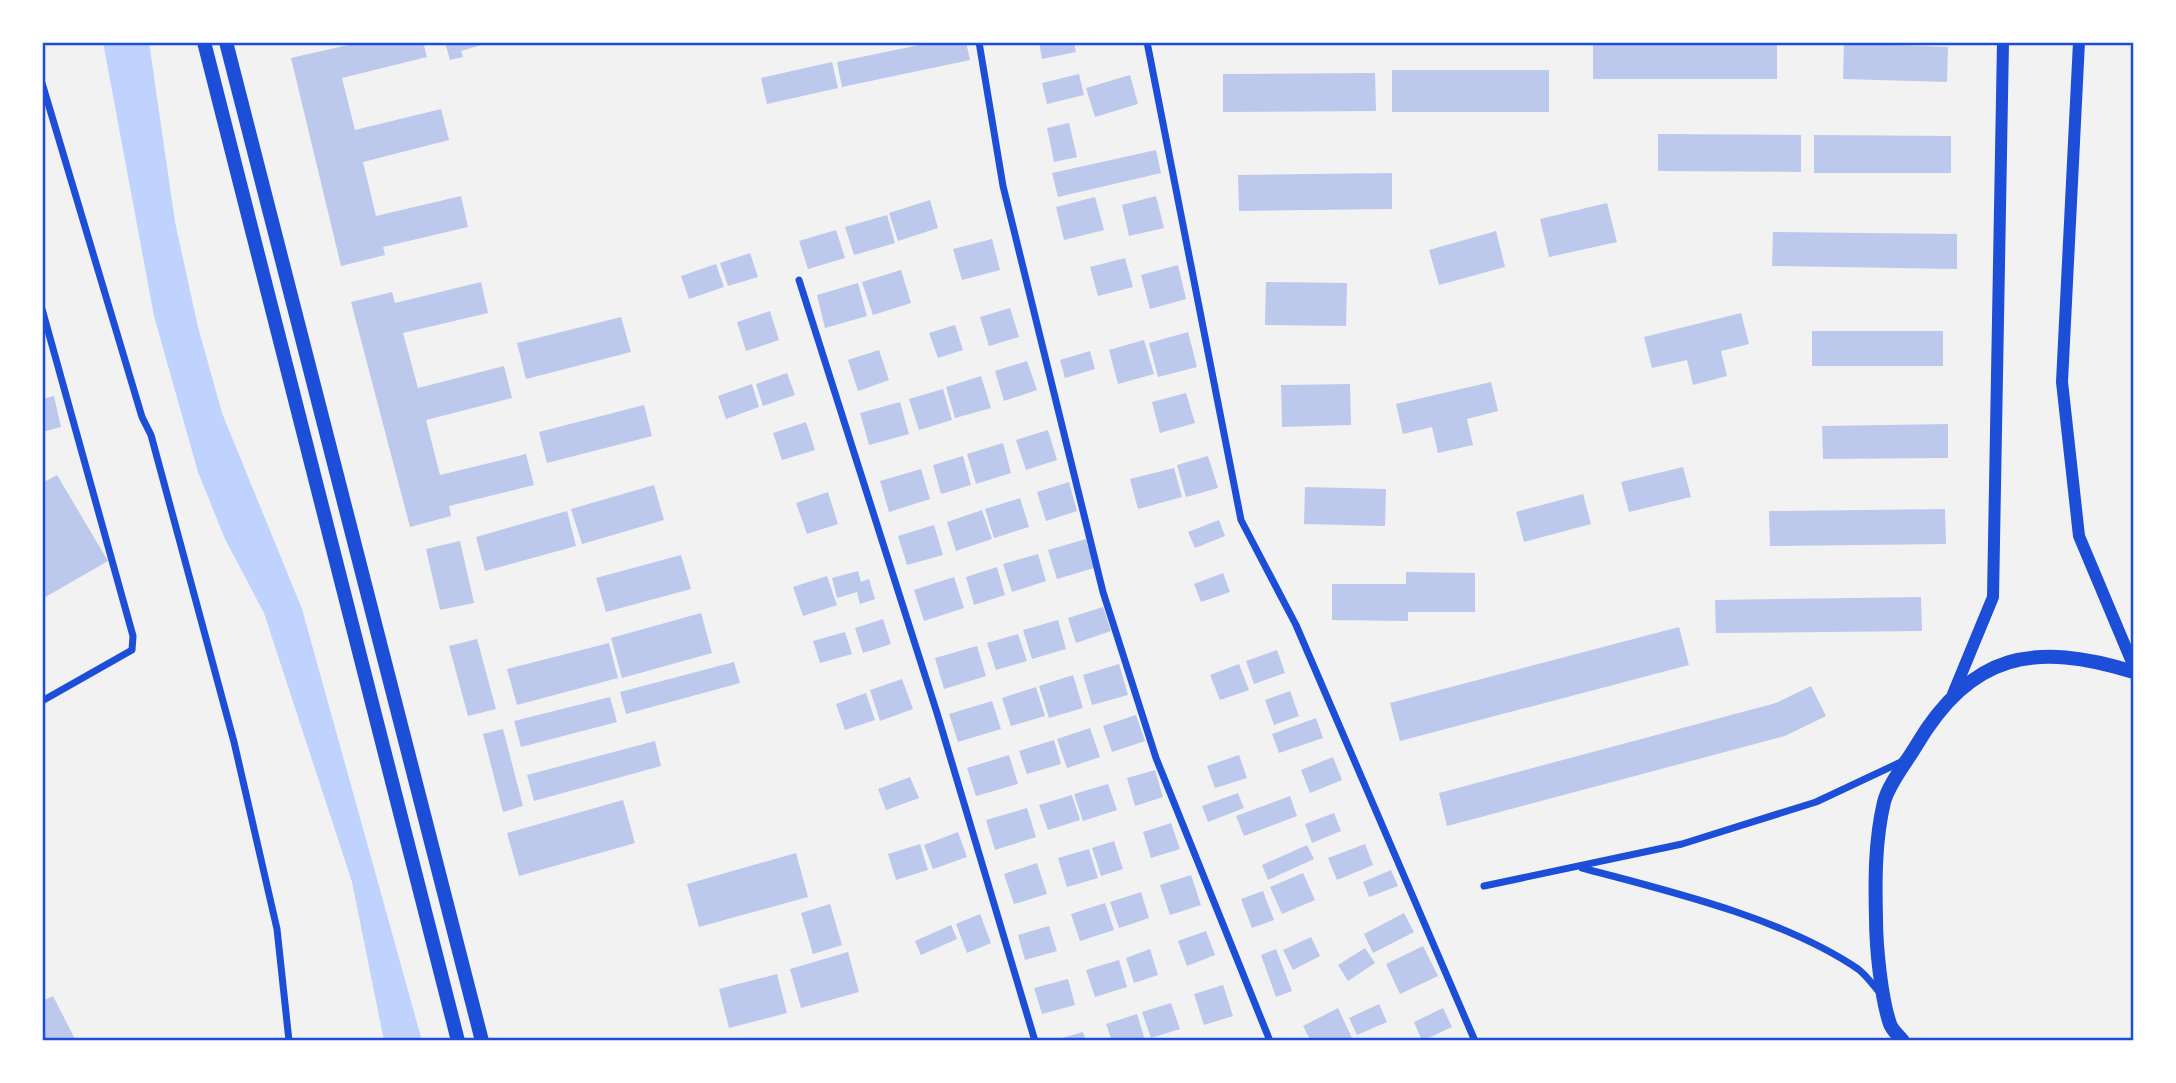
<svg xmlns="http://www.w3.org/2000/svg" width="2176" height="1083" font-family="Lato,sans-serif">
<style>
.water{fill:#bfd3fe}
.building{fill:#bdc9ec}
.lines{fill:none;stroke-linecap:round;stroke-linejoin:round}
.minor{stroke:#1d4ed8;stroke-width:7}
.tertiary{stroke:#1d4ed8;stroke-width:12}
.secondary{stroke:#1d4ed8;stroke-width:14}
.neatline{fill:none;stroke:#1d4ed8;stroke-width:2.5}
</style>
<rect width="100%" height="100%" fill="#f2f2f2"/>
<path class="water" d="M103,42H149L175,222L198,327L222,413L302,609L422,1041H384L352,882L264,613L225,539L198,472L154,316Z"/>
<path class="building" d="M361,42H423L427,57L342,78L355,130L441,109L449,140L363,162L376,216L461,196L468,227L383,247L385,255L341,266L291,58Z
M445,42H488V43L461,51L463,57L450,60Z
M934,42H966L970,60L842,87L837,62Z
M1039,42H1074L1076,52L1042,59Z
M1593,42H1777V79H1593Z
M1844,43L1948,47L1947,82L1843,79Z
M832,62L838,88L767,104L761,78Z
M1392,70H1549V112H1392Z
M1375,73L1376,111L1223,112V74Z
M1079,74L1084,95L1047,104L1042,83Z
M1130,75L1138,104L1095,117L1086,88Z
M1069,123L1077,157L1054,162L1047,128Z
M1658,134L1801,135V172L1658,171Z
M1814,135L1951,136V173H1814Z
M1156,150L1161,173L1058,197L1052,173Z
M1392,173V209L1239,211L1238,175Z
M1156,196L1164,228L1129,236L1122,205Z
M1095,197L1104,230L1064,240L1056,207Z
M930,200L938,228L898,241L889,213Z
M1607,203L1617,242L1549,257L1540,219Z
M887,215L895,243L854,255L845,227Z
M836,230L845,258L808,269L799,241Z
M1496,231L1505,267L1439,285L1429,250Z
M1773,232L1957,234V269L1772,266Z
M992,239L1000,270L962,280L953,249Z
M750,253L758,277L728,286L720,263Z
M1125,258L1133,287L1098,296L1090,267Z
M716,264L724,287L689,299L681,276Z
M1178,265L1186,299L1150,309L1141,275Z
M901,270L911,303L873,315L862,282Z
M481,282L488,313L403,333L418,388L504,366L512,398L426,420L440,475L526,454L534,485L449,506L451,516L410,527L351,302L392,292L395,303Z
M1266,282L1347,283L1346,326L1265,325Z
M858,283L867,316L825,328L817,295Z
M1010,308L1019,337L989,346L980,317Z
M770,311L779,340L746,351L737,322Z
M1741,313L1749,344L1721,351L1727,376L1693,385L1687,360L1652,368L1644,337Z
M621,317L631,352L526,379L517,343Z
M955,325L963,350L938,358L929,333Z
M1812,331H1943V366H1812Z
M1188,332L1197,367L1158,377L1149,343Z
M1144,340L1154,374L1118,384L1109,350Z
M879,350L889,380L858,391L848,360Z
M1090,351L1095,369L1065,378L1060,360Z
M1027,361L1037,390L1004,401L995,371Z
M787,373L795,395L763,406L756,384Z
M981,376L991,408L955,418L946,387Z
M1491,382L1498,411L1467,419L1473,445L1438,453L1432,427L1403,434L1396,404Z
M752,384L759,407L726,419L718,396Z
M1350,384L1351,425L1282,427L1281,385Z
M943,389L952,420L919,430L909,399Z
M1186,393L1195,423L1160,433L1152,402Z
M54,396L61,427L42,432V399Z
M900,402L909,434L869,445L860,413Z
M644,405L652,436L547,463L539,432Z
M806,422L815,450L782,460L773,433Z
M1948,424V458L1823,459L1822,426Z
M1048,430L1057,460L1026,470L1016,440Z
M1003,443L1011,473L976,484L967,454Z
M963,456L971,485L941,494L933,465Z
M1208,456L1218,488L1186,497L1177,465Z
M1683,467L1691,497L1629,512L1621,482Z
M1174,468L1182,497L1138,509L1130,479Z
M921,469L930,499L889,512L880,481Z
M57,475L108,561L42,599V483Z
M1069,482L1077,511L1046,521L1037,492Z
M654,485L664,520L582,544L571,509Z
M1305,487L1386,489L1385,526L1304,524Z
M828,492L838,524L807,534L796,503Z
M1583,494L1591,524L1524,542L1516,512Z
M1020,498L1029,527L994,538L985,509Z
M1945,509L1946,544L1770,546L1769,511Z
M982,510L992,539L956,551L947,522Z
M567,511L576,546L485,571L476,537Z
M1219,520L1225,536L1195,548L1188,532Z
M934,525L943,555L907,565L898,536Z
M1086,539L1094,568L1057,579L1048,550Z
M460,541L474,603L440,610L426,549Z
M1038,554L1046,581L1012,592L1003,564Z
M681,555L691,589L606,612L596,578Z
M997,567L1005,595L974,605L966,577Z
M858,571L861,582L869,579L875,599L860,604L857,592L837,598L832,578Z
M1406,572L1475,573V612H1408V621L1332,620V584H1406Z
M1223,573L1230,592L1201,602L1194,584Z
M827,576L837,605L803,616L793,587Z
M954,577L964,608L924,621L914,590Z
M1921,597L1922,631L1716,633L1715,600Z
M1103,607L1111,631L1076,643L1068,618Z
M701,613L712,653L622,678L611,638Z
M883,619L891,644L863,653L855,628Z
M1058,620L1066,649L1032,659L1023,630Z
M1679,627L1689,665L1400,741L1390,703Z
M845,632L852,654L820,663L813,641Z
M1018,634L1027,661L996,670L987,643Z
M477,639L496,709L468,716L449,646Z
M609,643L618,678L517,705L507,669Z
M977,646L986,676L944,689L935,658Z
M1277,650L1285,673L1254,684L1246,661Z
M734,662L740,683L626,714L620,692Z
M1119,664L1128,695L1092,705L1083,675Z
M1239,664L1249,690L1220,700L1210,675Z
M1073,675L1083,708L1049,718L1039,686Z
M902,679L913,709L880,721L870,690Z
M1811,686L1826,716L1785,736L1447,826L1439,793L1776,703Z
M1036,687L1045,716L1011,726L1002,698Z
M1290,691L1299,716L1274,725L1265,700Z
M866,693L875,720L845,730L836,704Z
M610,697L617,722L521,747L514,721Z
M992,701L1001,729L958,742L949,714Z
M1136,715L1145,741L1112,752L1103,726Z
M1316,718L1323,738L1279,753L1272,734Z
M1090,728L1100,757L1067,768L1057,739Z
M503,729L523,806L503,812L483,734Z
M1054,740L1061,764L1027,774L1019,751Z
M655,741L661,766L534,801L527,775Z
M1009,755L1018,784L976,796L967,768Z
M1239,755L1247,778L1215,788L1207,766Z
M1333,757L1342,780L1310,793L1301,770Z
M1155,770L1163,797L1135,806L1127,778Z
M910,777L919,798L886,810L878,789Z
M1108,784L1117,810L1083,821L1074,794Z
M1238,793L1244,808L1208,822L1202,806Z
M1072,795L1080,820L1048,830L1039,805Z
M1290,796L1297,816L1244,836L1236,816Z
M623,800L635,843L519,876L507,833Z
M1027,808L1036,837L995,850L986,820Z
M1334,813L1341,831L1312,843L1305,824Z
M1171,823L1180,849L1151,858L1143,832Z
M958,832L967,857L933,869L924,845Z
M1114,841L1123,869L1101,876L1092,848Z
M920,844L928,870L896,880L888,854Z
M1365,844L1373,865L1337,880L1328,858Z
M1307,845L1314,859L1268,880L1262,865Z
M1089,849L1098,878L1067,887L1058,858Z
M796,853L808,897L699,927L687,884Z
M1037,863L1047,894L1014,904L1004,874Z
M1391,870L1398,886L1369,897L1363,882Z
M1303,873L1315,900L1282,914L1270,887Z
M1191,875L1201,905L1170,915L1160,885Z
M1263,891L1274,920L1252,928L1241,899Z
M1141,892L1149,918L1119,928L1110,902Z
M1105,903L1114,930L1080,941L1071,914Z
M830,904L842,945L813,954L801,913Z
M1404,913L1414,932L1373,953L1364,934Z
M980,914L991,943L967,953L956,924Z
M951,925L957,939L921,955L915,941Z
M1049,926L1057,951L1025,960L1018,935Z
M1206,931L1215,955L1187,966L1178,941Z
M1311,937L1320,956L1293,970L1283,950Z
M1423,946L1438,976L1400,994L1386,964Z
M1365,948L1375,963L1348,981L1338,965Z
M1150,949L1158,975L1134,983L1126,958Z
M1276,949L1292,991L1276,997L1261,955Z
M848,952L859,992L801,1008L790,969Z
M1119,960L1127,987L1095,997L1086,970Z
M777,974L787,1013L729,1028L719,989Z
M1068,979L1075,1005L1042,1014L1034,988Z
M1223,985L1233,1016L1204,1025L1194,994Z
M53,996L76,1041H42V1001Z
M1171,1003L1180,1029L1151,1038L1142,1012Z
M1379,1004L1387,1022L1357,1035L1349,1018Z
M1338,1008L1353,1040L1311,1041L1303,1026Z
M1443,1008L1452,1027L1422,1041L1414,1022Z
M1137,1014L1145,1040L1112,1041L1106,1024Z
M1083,1032L1086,1041H1056L1055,1040Z"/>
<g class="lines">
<path class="minor" d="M979,42L1003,186L1103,592L1156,758L1270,1041
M1147,42L1241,520L1296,625L1475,1041
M42,83L142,417L151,435L234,742L277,929L289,1041
M799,280L937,713L1035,1041
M42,309L133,636L132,650L42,701
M1582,868C1669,891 1783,918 1858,969C1866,975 1873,985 1880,993
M1484,886L1682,844L1816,802L1901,762"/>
<path class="tertiary" d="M2079,42L2062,382L2079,536L2134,667
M1953,694L1993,597L2003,42"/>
<path class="secondary" d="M204,42L458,1041
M226,42L482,1041
M1903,1041C1899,1036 1892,1030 1890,1024C1881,998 1876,946 1876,918C1875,879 1875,840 1884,802C1889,783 1906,763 1916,746C1971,653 2034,641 2134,672"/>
</g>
<rect width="2176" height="1083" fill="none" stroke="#ffffff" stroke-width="88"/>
<rect x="44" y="44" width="2088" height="995" class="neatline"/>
</svg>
